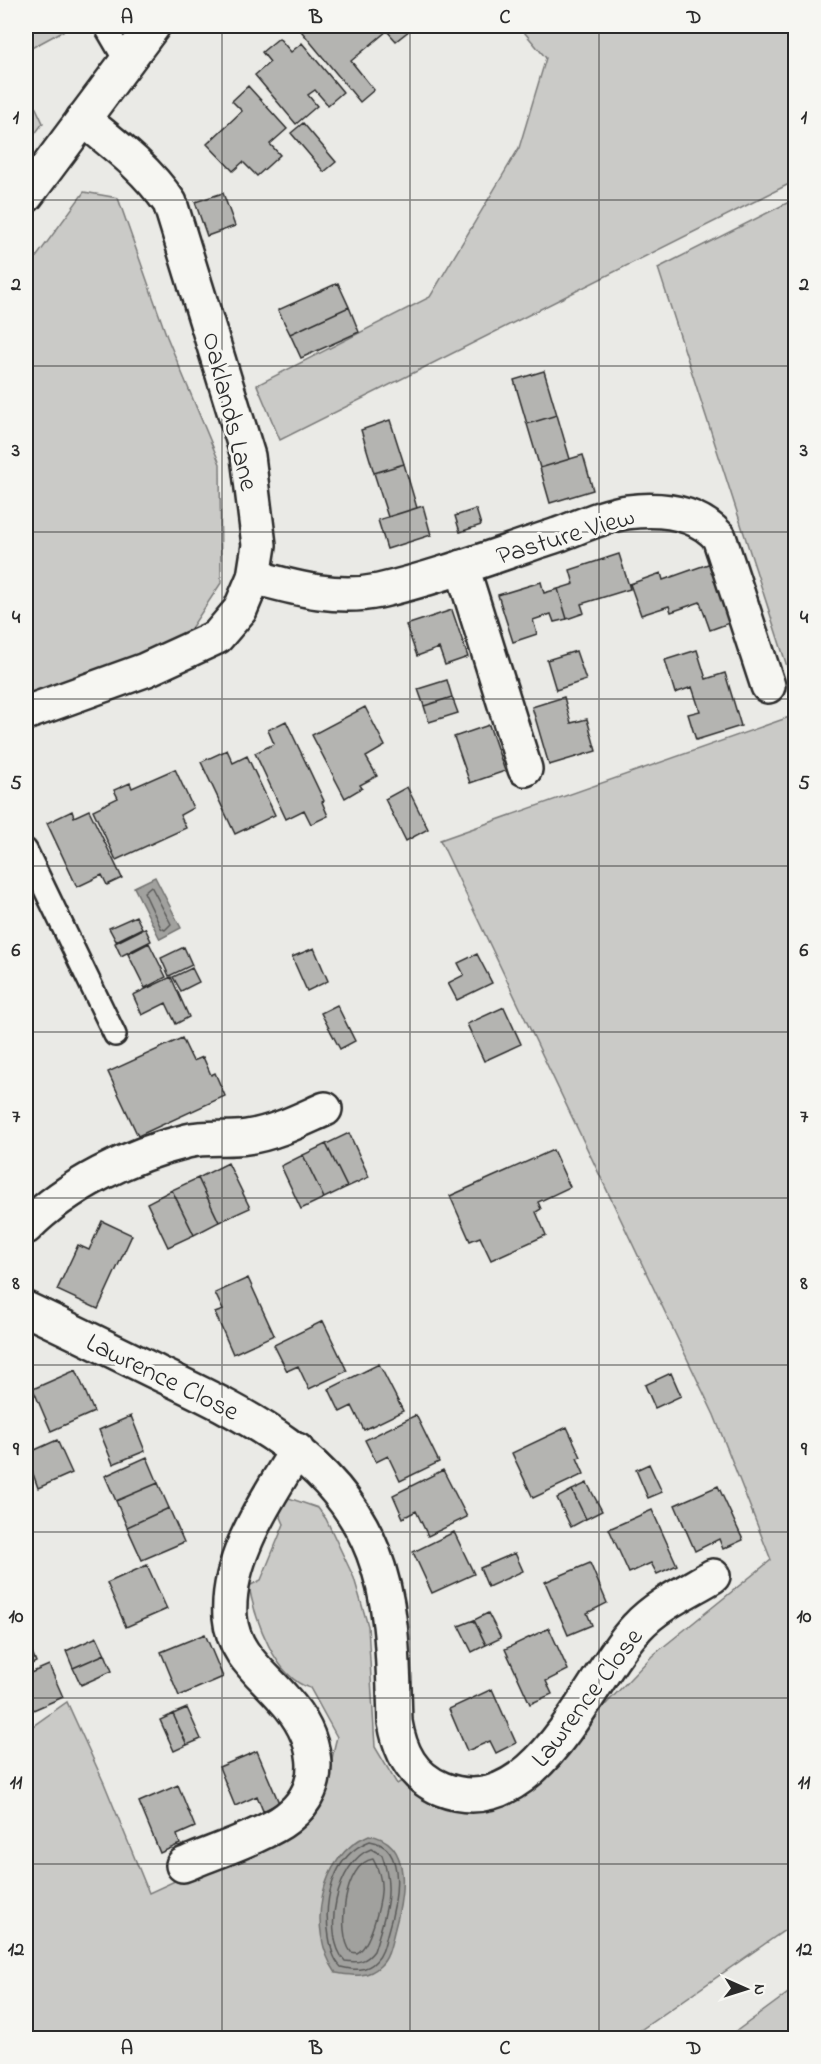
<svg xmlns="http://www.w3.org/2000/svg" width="821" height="2064" font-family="'Indie Flower',sans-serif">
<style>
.green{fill:#cacac7;stroke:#7a7a79;stroke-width:1.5}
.water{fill:#a1a19e;stroke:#727270;stroke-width:1.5}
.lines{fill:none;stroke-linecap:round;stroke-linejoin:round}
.shore{stroke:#5a5a59;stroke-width:1.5}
.building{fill:#b4b4b1;stroke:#2b2b2b;stroke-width:1.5}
.lane-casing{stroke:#2b2b2b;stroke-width:26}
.street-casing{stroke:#2b2b2b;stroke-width:38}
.secondary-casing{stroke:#2b2b2b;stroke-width:38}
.lane{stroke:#f6f6f2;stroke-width:21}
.street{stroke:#f6f6f2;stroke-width:33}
.secondary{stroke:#f6f6f2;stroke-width:33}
.grid{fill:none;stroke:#2b2b2b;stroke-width:1.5;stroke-opacity:0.55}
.labels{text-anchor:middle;stroke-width:6;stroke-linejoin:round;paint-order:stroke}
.street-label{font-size:27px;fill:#2b2b2b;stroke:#f6f6f2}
.neatline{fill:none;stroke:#2b2b2b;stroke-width:2}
.grid-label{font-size:20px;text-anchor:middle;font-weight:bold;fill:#2b2b2b}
</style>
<rect width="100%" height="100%" fill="#eaeae6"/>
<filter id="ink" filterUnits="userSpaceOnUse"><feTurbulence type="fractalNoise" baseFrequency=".0167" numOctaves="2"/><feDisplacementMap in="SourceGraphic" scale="12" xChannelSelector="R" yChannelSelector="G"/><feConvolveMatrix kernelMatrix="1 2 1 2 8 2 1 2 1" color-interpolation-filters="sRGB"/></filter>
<g filter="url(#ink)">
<path class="green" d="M26,26H72L26,51Z
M519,26H795V181L280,440L257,385L430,297L519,148L546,58Z
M26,87L43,123L26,146Z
M84,192L118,198L167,337L220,464L221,583L186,636L26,701V271Z
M795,199V691L658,268Z
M795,715V1923L629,2038H26V1731L67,1702L104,1783L149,1893L296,1825C335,1795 325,1779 337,1737L310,1688C275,1678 255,1619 249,1586L261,1580L284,1524L277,1508L289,1498L318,1508L326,1519L354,1578L368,1626L375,1747L397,1784L405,1779L529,1787L553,1773L584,1727L652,1656L771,1560L714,1415L440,840Z
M795,1988V2038H727Z"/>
<path class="water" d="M155,877L181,928L160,939L134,887Z
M369,1835C415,1842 403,1900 394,1932C391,1944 389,1958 380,1966C367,1979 351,1975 336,1973C306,1930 319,1855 369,1835Z"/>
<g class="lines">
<path class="shore" d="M151,886L171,924L165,930L161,928L144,892Z
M370,1841C409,1847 396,1905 388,1931C385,1941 384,1953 376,1961C366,1972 353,1970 341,1967C333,1959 331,1948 329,1937C323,1902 332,1855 370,1841Z
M371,1849L382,1855C395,1891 385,1916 374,1951C366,1962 358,1963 345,1961C321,1935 337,1861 371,1849Z
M373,1859C378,1868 382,1881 381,1892C380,1906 370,1947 357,1953L351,1952C336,1933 344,1863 373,1859Z"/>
</g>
<path class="building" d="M297,26H415L396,41L387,31L351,61L374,90L360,102Z
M279,38L291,52L302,43L343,92L328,105L315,90L308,95L317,106L296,124L255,75L270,62L262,52Z
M248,86L287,129L270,144L280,155L257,176L243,162L233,171L207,144L242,111L232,101Z
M303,123L336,162L324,172L291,133Z
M223,193L235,226L207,236L195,202Z
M338,283L349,307L290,334L278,310Z
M349,307L359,332L301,358L290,334Z
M544,371L557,415L527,424L514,380Z
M557,415L570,459L540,468L527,424Z
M390,420L404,464L374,473L361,430Z
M583,455L593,490L550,503L540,468Z
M404,464L417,508L388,517L374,473Z
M423,506L431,535L387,549L378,520Z
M476,509L481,525L460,532L455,516Z
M619,554L630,589L581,604L584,613L567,619L558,589L574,584L570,570Z
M711,563L732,622L710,630L700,602L671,612L669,606L641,615L630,584L661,573L663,580Z
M541,582L544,593L558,589L567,619L554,622L551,614L533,620L537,634L513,642L498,595Z
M452,610L468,657L445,665L439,648L417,656L406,625Z
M697,650L706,679L725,673L741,726L696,740L688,714L700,711L692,687L675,693L665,660Z
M576,651L586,680L556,690L547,660Z
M447,680L452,697L424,706L418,689Z
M452,697L458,713L429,722L424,706Z
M564,697L571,723L587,719L596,751L549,765L532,707Z
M365,707L385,746L366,757L377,776L360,785L362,788L345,798L312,735Z
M286,721L324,801L322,802L328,816L311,824L304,810L286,819L255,753L274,744L268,730Z
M489,725L505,771L470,783L454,737Z
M227,750L233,763L247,756L275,815L235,834L201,762Z
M175,769L193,808L180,815L186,828L116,860L93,810L118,798L114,790L130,783L132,788Z
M407,787L428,829L406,841L385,799Z
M89,810L122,878L107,885L102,875L77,887L47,823L72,811L74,817Z
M136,916L142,928L116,941L109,928Z
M145,928L151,941L121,956L115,943Z
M149,943L166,977L145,988L128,954Z
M184,947L192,965L169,976L161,958Z
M314,948L328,981L307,991L292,957Z
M477,954L492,983L457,1000L448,983L464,975L458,963Z
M26,964L35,984L26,988Z
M192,968L199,982L181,991L173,977Z
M171,977L189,1017L176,1024L166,1003L142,1015L133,995Z
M337,1005L355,1041L340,1049L321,1013Z
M504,1007L521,1044L484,1061L467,1024Z
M182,1038L193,1061L203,1057L211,1075L215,1073L225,1096L138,1136L108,1072Z
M349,1133L369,1177L347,1187L326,1144Z
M326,1144L347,1187L324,1198L303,1155Z
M553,1150L570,1187L538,1202L541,1209L536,1212L546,1235L491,1260L480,1237L470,1241L450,1196Z
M303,1155L324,1198L301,1209L281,1166Z
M228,1163L250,1208L219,1222L198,1178Z
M198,1178L219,1222L194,1235L172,1190Z
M172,1190L194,1235L168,1247L147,1203Z
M102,1221L132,1235L98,1309L57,1290L78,1245L89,1250Z
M248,1278L274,1335L233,1354L215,1313L223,1310L215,1293Z
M323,1321L347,1371L309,1389L298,1366L287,1371L274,1345Z
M379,1364L403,1411L364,1430L352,1406L340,1412L329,1389Z
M76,1370L94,1412L51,1431L33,1389Z
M671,1373L681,1396L655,1408L645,1385Z
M416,1415L439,1462L400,1481L388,1456L376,1462L365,1440Z
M131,1416L145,1451L113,1464L99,1430Z
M567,1427L581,1457L577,1458L584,1474L533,1498L512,1453Z
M57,1440L72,1473L38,1488L26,1454Z
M147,1457L158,1483L116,1501L105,1476Z
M649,1464L662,1492L648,1498L636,1470Z
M443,1470L467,1517L428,1536L416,1511L403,1518L393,1495Z
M158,1483L169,1508L127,1527L116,1501Z
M587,1483L602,1511L586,1519L572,1490Z
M718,1486L743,1540L723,1549L719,1539L695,1551L675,1505Z
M572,1490L586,1519L571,1527L557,1498Z
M169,1508L184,1542L142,1560L127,1527Z
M652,1510L677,1565L657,1574L651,1563L629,1573L609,1529Z
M454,1532L474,1574L432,1593L413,1552Z
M515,1553L523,1571L488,1587L480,1568Z
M590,1563L607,1603L587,1613L592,1625L568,1635L545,1582Z
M147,1565L167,1609L126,1627L107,1583Z
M488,1613L501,1638L486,1645L474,1620Z
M474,1620L486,1645L472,1652L459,1626Z
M549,1628L568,1670L546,1681L552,1694L530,1704L505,1649Z
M205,1634L223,1677L179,1696L161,1652Z
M26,1637L36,1662L26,1667Z
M97,1637L105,1654L73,1668L66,1651Z
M105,1654L112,1671L81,1685L73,1668Z
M49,1665L63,1697L31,1711L26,1698V1675Z
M492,1689L516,1743L496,1753L490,1741L467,1751L449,1709Z
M187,1708L201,1739L187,1745L173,1714Z
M173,1714L187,1745L174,1751L160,1720Z
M257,1751L279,1803L263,1811L257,1796L235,1806L219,1767Z
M178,1785L195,1827L177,1835L180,1844L160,1853L139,1802Z"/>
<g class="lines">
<defs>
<path id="lane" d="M105,26L126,62
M26,850L115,1035"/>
<path id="street" d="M462,567L525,769
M254,577C295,588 336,600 379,591C440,577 499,554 557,535C579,527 604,515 627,512C660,508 696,511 719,537L768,686
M26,713L145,670L217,637L240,610L254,577L259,545L248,456L170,203C146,168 115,145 83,119
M26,1227C68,1185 129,1155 187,1141C206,1136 228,1140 247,1137C275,1133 300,1120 325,1109
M26,1309C71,1330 115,1352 160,1374C246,1415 336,1457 373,1552C394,1606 393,1665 395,1722C400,1752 412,1777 442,1789C537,1826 587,1679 637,1627C657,1605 688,1591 713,1576
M183,1865C210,1853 266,1835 287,1818C330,1785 316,1734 284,1699C262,1673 233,1654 230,1617C226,1557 268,1498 297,1450"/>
<path id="secondary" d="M26,196L153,26"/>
</defs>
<use href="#lane" class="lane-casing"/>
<use href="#street" class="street-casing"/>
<use href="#secondary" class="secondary-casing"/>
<use href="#lane" class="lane"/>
<use href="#street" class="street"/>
<use href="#secondary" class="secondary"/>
</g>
</g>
<path class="grid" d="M222,26V2038M410,26V2038M599,26V2038M26,200H796M26,366H796M26,532H796M26,699H796M26,866H796M26,1032H796M26,1198H796M26,1365H796M26,1532H796M26,1698H796M26,1864H796"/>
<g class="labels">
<g class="street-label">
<text transform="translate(231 411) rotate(76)" y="9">Oaklands Lane</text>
<text transform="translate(565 535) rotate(-17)" y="9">Pasture View</text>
<text transform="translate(163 1376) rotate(26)" y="9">Lawrence Close</text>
<text transform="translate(586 1697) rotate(-53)" y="9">Lawrence Close</text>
</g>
</g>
<rect width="821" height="2064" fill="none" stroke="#f6f6f2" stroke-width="66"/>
<g transform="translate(746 1989) rotate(93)" stroke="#f6f6f2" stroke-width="4.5" paint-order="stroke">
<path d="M0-4.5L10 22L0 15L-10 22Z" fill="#2b2b2b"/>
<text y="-9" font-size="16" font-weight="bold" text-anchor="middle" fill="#2b2b2b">N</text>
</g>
<rect x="33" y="33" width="755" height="1998" class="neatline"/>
<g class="grid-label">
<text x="127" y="23">A</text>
<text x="316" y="23">B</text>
<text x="505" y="23">C</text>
<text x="694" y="23">D</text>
<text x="16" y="123">1</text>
<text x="804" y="123">1</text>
<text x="16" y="290">2</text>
<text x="804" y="290">2</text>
<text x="16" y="456">3</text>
<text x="804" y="456">3</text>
<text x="16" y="623">4</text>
<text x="804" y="623">4</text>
<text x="16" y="789">5</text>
<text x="804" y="789">5</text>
<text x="16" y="956">6</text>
<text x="804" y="956">6</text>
<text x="16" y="1122">7</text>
<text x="804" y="1122">7</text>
<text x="16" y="1289">8</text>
<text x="804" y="1289">8</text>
<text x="16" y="1455">9</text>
<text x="804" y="1455">9</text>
<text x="16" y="1622">10</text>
<text x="804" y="1622">10</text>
<text x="16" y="1788">11</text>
<text x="804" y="1788">11</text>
<text x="16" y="1955">12</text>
<text x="804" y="1955">12</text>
<text x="127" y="2054">A</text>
<text x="316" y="2054">B</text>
<text x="505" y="2054">C</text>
<text x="694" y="2054">D</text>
</g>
</svg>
